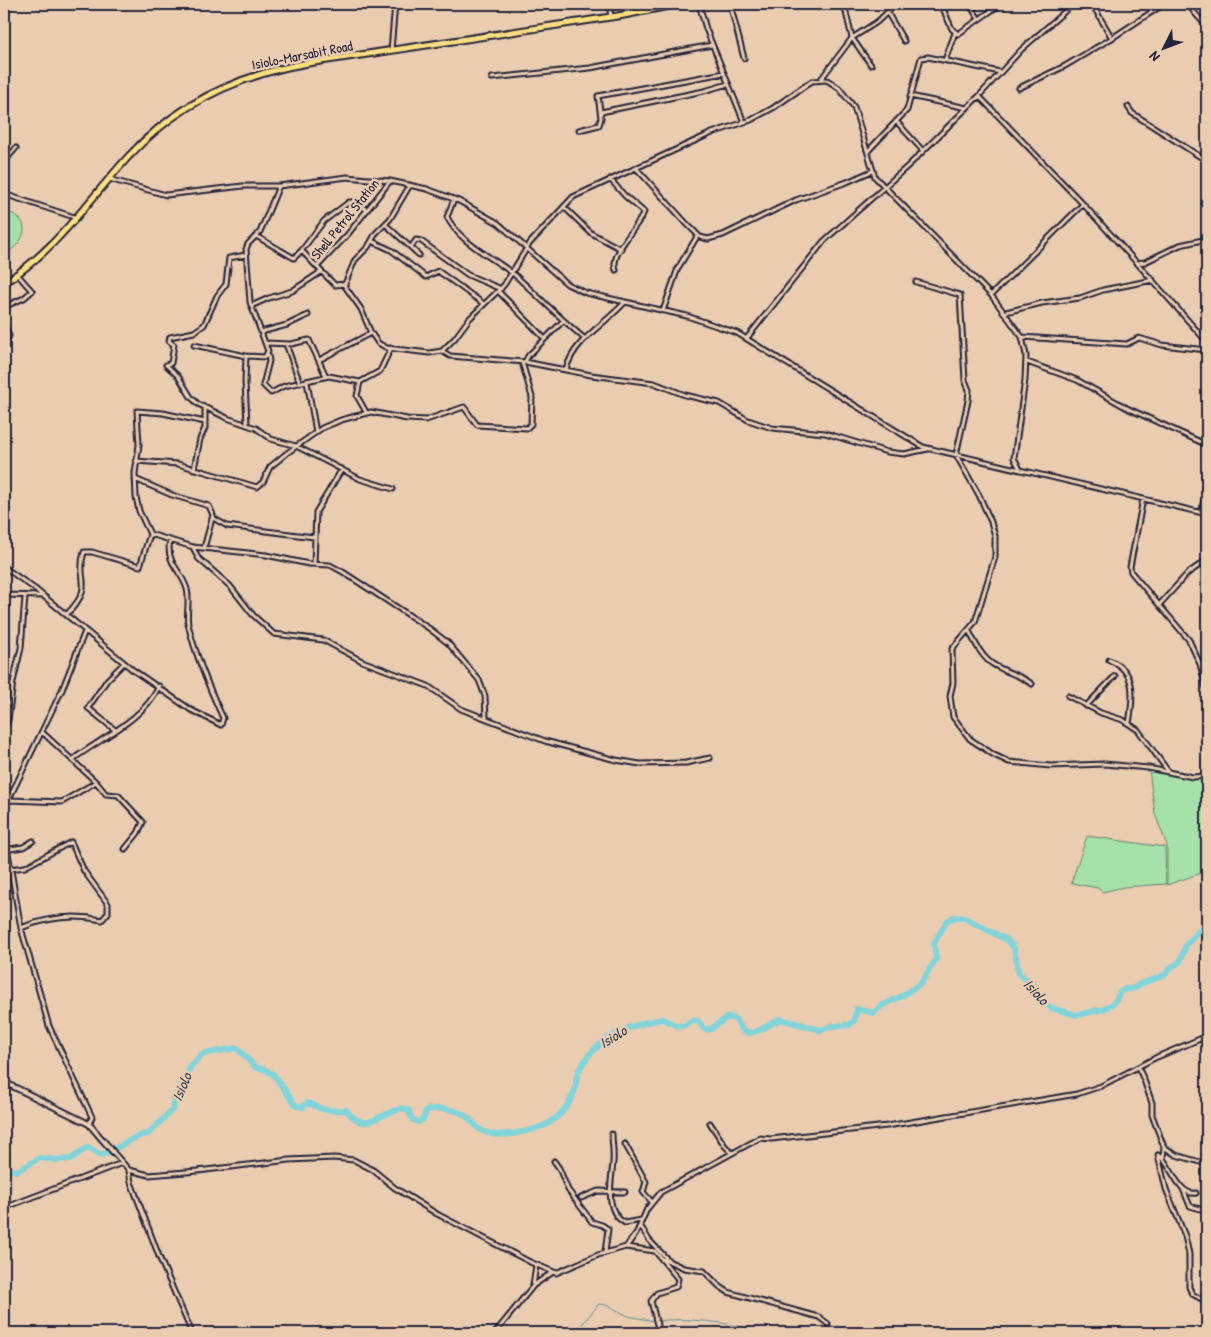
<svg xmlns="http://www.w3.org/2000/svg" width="1211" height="1337" font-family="'Patrick Hand',sans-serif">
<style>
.green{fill:#a5e1a8;stroke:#648272}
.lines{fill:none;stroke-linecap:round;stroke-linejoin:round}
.stream{stroke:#5c8d9a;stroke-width:1}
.river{stroke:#83d4da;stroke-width:6}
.minor-casing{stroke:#22223b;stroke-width:7}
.tertiary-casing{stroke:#22223b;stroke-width:8}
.trunk-casing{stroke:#22223b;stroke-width:9}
.minor{stroke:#eacdb1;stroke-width:3}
.tertiary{stroke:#eacdb1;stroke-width:4}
.trunk{stroke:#fddf80;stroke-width:5}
.labels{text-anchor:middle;stroke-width:5;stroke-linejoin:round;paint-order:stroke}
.street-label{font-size:14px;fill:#22223b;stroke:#eacdb1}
.water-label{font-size:15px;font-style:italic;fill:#313d53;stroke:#eacdb1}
</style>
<rect width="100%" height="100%" fill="#eacdb1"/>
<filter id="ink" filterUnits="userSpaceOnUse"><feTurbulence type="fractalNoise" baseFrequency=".02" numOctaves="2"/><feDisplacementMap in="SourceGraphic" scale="10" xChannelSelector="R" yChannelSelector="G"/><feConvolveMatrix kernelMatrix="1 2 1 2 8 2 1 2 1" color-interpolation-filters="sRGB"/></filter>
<g filter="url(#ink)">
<path class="green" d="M4,211C35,218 26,243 4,255Z
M1149,770L1191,779L1207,776V871L1167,885V845L1155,814Z
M1087,836L1165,847L1166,884L1124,887L1102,892L1098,888L1071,883Z"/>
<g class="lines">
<path class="stream" d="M658,1321C678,1317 739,1322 757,1333
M577,1333L583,1323L599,1304L607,1305L628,1316L654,1321"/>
<path class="river" d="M4,1169L17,1171L40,1158L55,1160L71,1159L88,1147L101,1155C118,1150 130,1136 148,1134L173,1109L175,1097L191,1066L202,1054L237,1048L256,1068L264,1069L274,1075L296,1106L303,1107L307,1103C313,1104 315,1106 320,1108C329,1112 337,1110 346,1110C364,1131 371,1120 391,1112C395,1111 398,1110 402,1108L408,1110L413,1120L419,1122L424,1118L426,1111C435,1107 455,1109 463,1114C474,1121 474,1129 490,1134C504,1137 530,1131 543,1126C558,1119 569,1106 575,1090C576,1085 576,1079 577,1075C592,1039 628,1025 662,1019C676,1024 680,1031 692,1020L698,1021L704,1029L709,1030L728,1017L735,1019L743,1031L751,1033L760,1030L780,1019L821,1030L832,1026L849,1025L854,1021L857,1009L874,1013L881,1006L902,996L921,983L936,959L934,943L947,921L954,917L965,918L1007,940L1014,948L1019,974L1032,984L1037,996L1051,1008L1077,1015L1104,1009L1114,1003L1120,992L1125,989H1133L1140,984L1165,975L1170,968L1180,962L1186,945L1207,922"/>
<defs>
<path id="minor" d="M609,4L611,17
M699,4L706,29L744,122
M730,4L744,58
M844,4L852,38L871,65
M941,4L952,29L958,34L1001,4
M969,4L979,19
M1092,4L1112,38L1164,4
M1187,4L1207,27
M887,12L904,41
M391,50L395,4
M945,60L955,33
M492,78L590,68L712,45
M821,79L852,38L877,22L896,4
M1019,88L1065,66L1112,38
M910,96L967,108
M979,96L1083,204
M1128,107L1132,113L1207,161
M601,112L704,91L728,84
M896,121L923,151
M579,130L599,125L601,118L598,96L724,73
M868,151L907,110L921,58L928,57L1000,72
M4,162L16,148
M637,169L687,224L700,237L708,239L723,235L796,200L847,182L872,171
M109,179L166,195L243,186H279L347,177L390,181L427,189L459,201L498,223L567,284L586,293L687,316L737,333L923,447L1207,514
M610,179L625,196L644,212C638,227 609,254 616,270
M390,181L348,234L317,267L335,285L345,284L355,260L368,247L376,233L390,219L410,185
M4,194L77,218
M454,199L447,217C461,245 494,257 517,277C540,298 561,319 585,339
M564,207L591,233L621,249
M385,224L419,255
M256,236L294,258L302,250L324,221L349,202H355L367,210
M372,241L391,250L426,277L438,271L484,304
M411,247L416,240L421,241L468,275L501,289
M302,251L317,267
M246,255L229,258L226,284L217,296L204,325L194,332L170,337L169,341L174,345L171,363L166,365L178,376L191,397L198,404L227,418L256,428L271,439L296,446L360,479L393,489
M1137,263L1207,342
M916,282L960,295L965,380L969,390L968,401L956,455L979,495L991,522L995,536V557L975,622L952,649L953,683L950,696L953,717L970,739L994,755L1009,762L1050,766L1105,764L1148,768L1193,777L1207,776
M344,285L361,309L371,333L378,343L387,348L404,350L429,353L442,351L455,338L469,319L504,285L530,243L573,197L712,133L751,120L773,108L812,81L827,80L839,88L854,107L875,177L991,295L1022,337L1026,355L1025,380L1014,458L1020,469
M498,291L545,339L563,321
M991,295L1083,204L1137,263L1145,262L1180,245L1207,239
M251,306L269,298L292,291L321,272
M4,307L24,298L32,291L17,274
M663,311L678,268L698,235
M1006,312L1042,303L1080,298L1103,290L1153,280
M4,324L9,336L4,341
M261,332L287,325L308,315
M1022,337L1127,344L1139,338L1162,345L1207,350
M747,338L824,241L909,165L979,96L1021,50L1073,4
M266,343L291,344L309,340L326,376
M286,344L300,383
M194,345L246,356L265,357L268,351L250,302L246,249L248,244L260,232L279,186
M442,351L450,356L525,362L591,375L654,383L685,395L719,403L748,420L772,428L825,433L887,452L904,454L928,449
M268,355L269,361L263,385L271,393L284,386L329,376L360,382
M246,356L245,382L247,424
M319,360L371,333
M525,362L528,356L545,339
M1027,362L1077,380L1129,409L1207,445
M566,370C573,340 606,324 625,302
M307,382L316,432
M366,412L357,396L360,382L380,371L391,348
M205,422L163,413L137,411L139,445L135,473L136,497L139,511L150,534L193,547L266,555L309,564L330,565L343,572L430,629L448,643L479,680L485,696L486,717
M136,461L178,464L257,487L263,482L270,467L287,453L322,428L341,420L371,412L407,419L426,420L464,407L477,425L527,428L531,424L532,397L522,362
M194,469L200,439L205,428V408
M135,479L172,495L209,506L213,515L204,548
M1143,499L1130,567L1131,572L1189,640L1200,664L1207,692
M1201,512L1207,489
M213,518L227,526L314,537
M193,547L198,558L230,586L253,615L274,634L323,640L362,661L428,686L461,709L545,741L616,760L640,764L686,763L710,758
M314,564L316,512L342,469
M4,567L35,589L133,670L191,710L221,725L223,718C209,688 196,657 188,624C186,613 190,601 187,589C181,569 165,563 170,540
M4,595L42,596
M1160,604L1188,573L1207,560
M66,615C97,584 75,581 84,552H92L140,566L150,534
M969,631C975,643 983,660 996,666C1008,673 1020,675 1032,684
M1109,660C1138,671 1133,698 1129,724
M1068,696L1101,713L1123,720L1138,730L1168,771
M1086,706L1115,676
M4,729L8,720L13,682L21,648L25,597
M115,730L88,708L107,680L124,663
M42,732L95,781
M72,760C99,739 145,719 159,686
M9,800L62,802L96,782L106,794L118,795L143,822L138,833L125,849
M4,809L62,690L85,631
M4,830L21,928L49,1026L92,1117L89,1124
M4,850L23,847L33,841
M10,869L25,867L71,842L84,871L108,904V913L102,920C74,914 48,917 21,928
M1138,1067L1144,1080L1152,1103V1115L1164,1147L1163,1159L1158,1155L1166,1189L1185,1236L1189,1254V1287L1192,1294L1207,1302
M710,1123L725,1146L731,1152
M612,1134C612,1143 614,1152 613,1162C612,1180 603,1212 625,1223L641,1220
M625,1144L646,1182L643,1192L652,1202
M1164,1147L1176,1155L1207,1164
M113,1152L129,1170L149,1175L198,1171L289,1160L334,1158L354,1160L373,1170L395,1188L437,1214L530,1262L556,1273L598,1255L626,1247L637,1232L647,1209L661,1192L760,1138L771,1139L887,1126L1077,1094L1101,1086L1157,1057L1207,1036
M1163,1159C1172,1169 1180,1196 1196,1193
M554,1161L559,1168L568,1190L592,1222L602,1225L608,1229L605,1252
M129,1171L131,1182L160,1259L192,1333
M1183,1189L1190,1206L1207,1211
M581,1198L598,1191L625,1192
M4,1208L122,1163
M640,1225L649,1240L669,1261
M626,1247L655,1251L678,1279L676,1287L657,1293L651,1301L659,1333
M664,1259L684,1268L704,1271L719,1286L728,1292L819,1317L828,1324
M534,1285L553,1272
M495,1333L533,1286L536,1265"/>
<path id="tertiary" d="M4,1082L89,1124L113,1152"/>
<path id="trunk" d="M4,283C56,250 88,201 129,156C177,104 238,75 308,63L624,15L679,4"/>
</defs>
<use href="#minor" class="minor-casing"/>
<use href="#tertiary" class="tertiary-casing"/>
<use href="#trunk" class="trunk-casing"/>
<use href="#minor" class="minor"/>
<use href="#tertiary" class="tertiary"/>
<use href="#trunk" class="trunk"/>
</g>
</g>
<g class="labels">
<g class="street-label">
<text transform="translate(302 55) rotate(-11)" y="5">Isiolo-Marsabit Road</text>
<text transform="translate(345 219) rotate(-51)" y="5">Shell Petrol Station</text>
</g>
<g class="water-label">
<text transform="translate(1036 992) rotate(47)" y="5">Isiolo</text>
<text transform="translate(613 1037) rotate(-32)" y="5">Isiolo</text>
<text transform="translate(182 1087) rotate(-67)" y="5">Isiolo</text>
</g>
</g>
<rect width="1211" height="1337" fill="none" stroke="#eacdb1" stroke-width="20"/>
<rect x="10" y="10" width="1191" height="1317" fill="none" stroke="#22223b" stroke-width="2" filter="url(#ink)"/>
<g transform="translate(1164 48) rotate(228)" stroke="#eacdb1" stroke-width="4" paint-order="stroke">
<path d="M0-4L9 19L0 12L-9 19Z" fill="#22223b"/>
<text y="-8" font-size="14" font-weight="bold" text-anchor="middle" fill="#22223b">N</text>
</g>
</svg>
